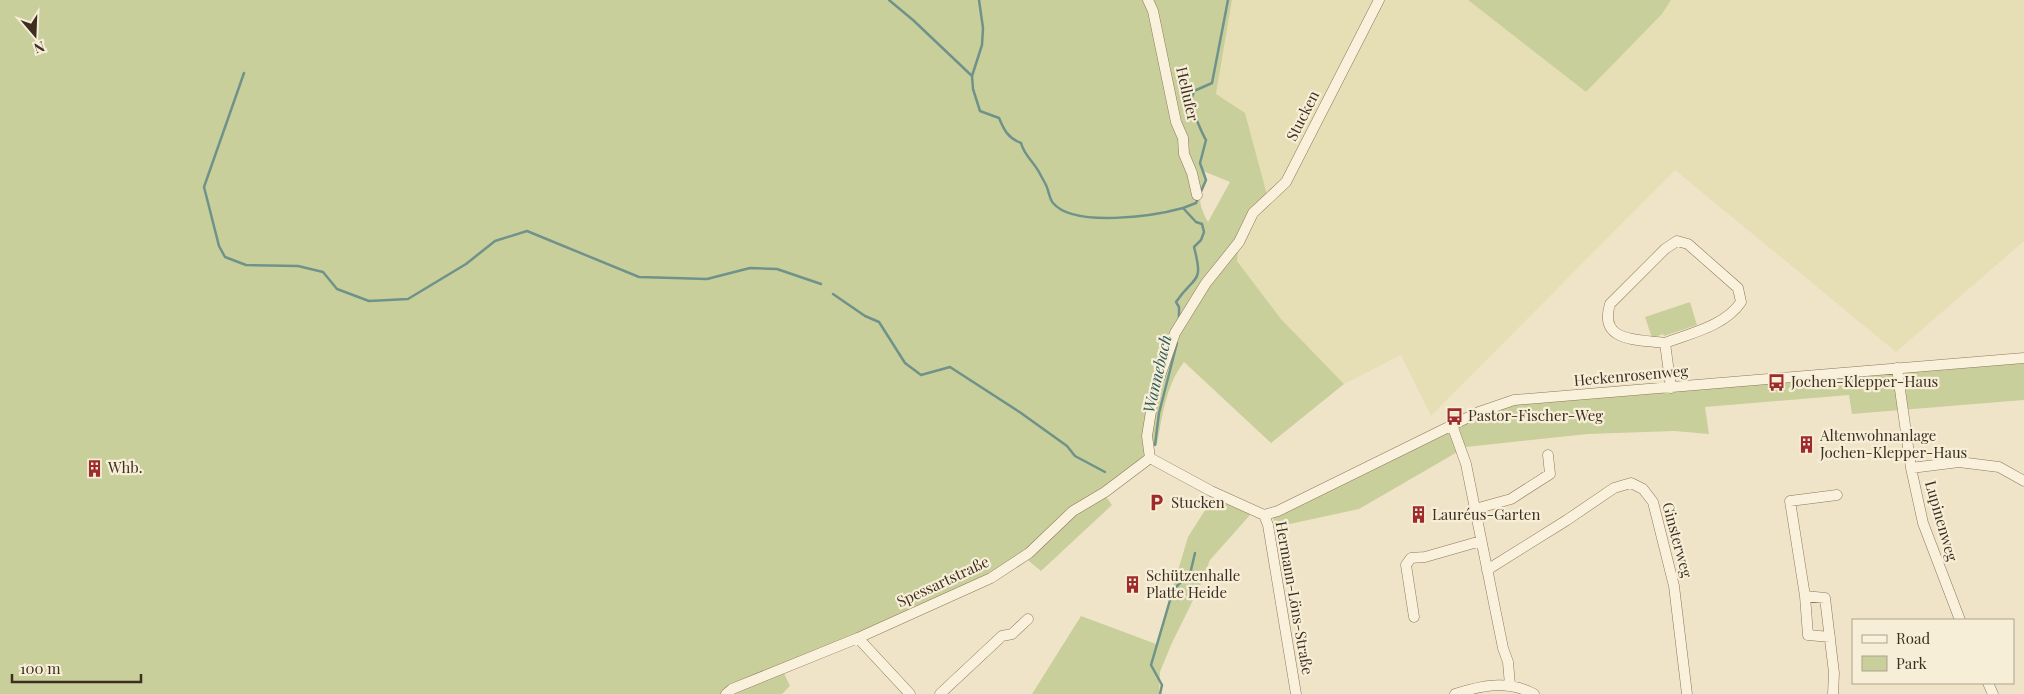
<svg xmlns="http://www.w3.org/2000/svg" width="2024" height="694" font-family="'Playfair Display',serif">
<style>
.farmland{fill:#e6deb5}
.green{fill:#c9cf9b;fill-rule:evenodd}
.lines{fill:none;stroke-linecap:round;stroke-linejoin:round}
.stream{stroke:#6f938a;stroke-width:2.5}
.minor-casing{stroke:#8d765c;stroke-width:11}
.minor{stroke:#faf1dc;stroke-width:10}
.labels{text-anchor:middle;stroke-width:4.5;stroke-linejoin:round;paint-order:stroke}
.street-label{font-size:15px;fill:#3d2e20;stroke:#f7eed8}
.poi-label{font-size:15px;fill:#3d2e20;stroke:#f7eed8;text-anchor:start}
.water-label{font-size:16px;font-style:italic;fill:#2f5d5a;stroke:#f7eed8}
</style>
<rect width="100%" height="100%" fill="#f0e4c8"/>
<path class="farmland" d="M1232,0H1468L1586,92L1662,14L1671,0H2024V241L1896,352L1675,170L1431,416L1401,355L1344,384L1281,319L1237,261L1239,242L1253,213L1216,94Z"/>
<path class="green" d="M0,0H1232L1216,94L1245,113L1268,199L1239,242L1237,261L1281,319L1344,384L1271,443L1184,362C1166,385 1162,417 1157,445L1152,444L1150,458L1102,491L1112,505L1041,571L1024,557L991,578L782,669L790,686L782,694H0ZM1203,171L1230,182L1208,222C1198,203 1198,199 1206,180ZM1173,340L1153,423L1154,393Z
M1468,0H1671L1662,14L1586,92Z
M1690,302L1697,325L1664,336L1663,334L1652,338L1645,317Z
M2024,362V400L1852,414L1849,395L1705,407L1709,434L1674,431L1588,434L1466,447L1359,509L1276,527L1273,518L1481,416L1515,404Z
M1214,496L1244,509L1250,515L1210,560L1200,586L1171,645L1160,672L1159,694H1032L1081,616L1156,644L1188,537Z"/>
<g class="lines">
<path class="stream" d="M889,0L913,20L972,76
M979,0L983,28L982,45L972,76L973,89L980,111L999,118C1004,130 1008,138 1021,143C1024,155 1033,161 1039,172C1041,176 1044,181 1046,185C1049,191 1049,198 1053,203C1074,228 1154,216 1183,208
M244,73L204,187L219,246L225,257L246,265L298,266L323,272L337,289L369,301L408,299L466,264L495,241L527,231L639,277L707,279L750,268L777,269L821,284
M833,294L865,316L879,322L905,363L921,375L950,367L1021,413L1067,446L1075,456L1105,472
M1179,320V307L1176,302C1195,274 1204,285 1194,247L1201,240L1204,232L1202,224L1196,222L1183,208L1196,203L1206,180L1200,163L1206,140C1199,128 1197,117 1189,106L1194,91L1212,83L1228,0
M1155,445L1159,413L1177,343
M1160,694L1162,685L1151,665L1173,590L1187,576L1191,570L1195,553"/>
<defs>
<path id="minor" d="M1148,0L1153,11L1176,122L1183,138L1184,154L1192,173L1197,195
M1665,343C1638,339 1598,343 1610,304L1665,249L1677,241L1688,244L1738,288L1741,302C1725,326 1691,333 1665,343L1671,388
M1897,368L1911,468L1923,523L1960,620
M1452,425L1466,464L1503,648L1508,662L1510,685
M1150,458L1147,436L1154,393L1175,333L1206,283L1239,242L1253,213L1286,182L1379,0
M1150,458L1211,491L1264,515L1268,525L1296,694
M1911,468L1959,462L1999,467L2024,481
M1475,509L1511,499L1550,474L1548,455
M1264,515L1278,511L1479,412L1514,400L2024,358
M1487,570L1567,520L1614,488L1631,483L1643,489L1653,502L1674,586L1687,694
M1805,596L1808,635L1830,637
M1414,617L1406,565L1411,558L1425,557L1481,541
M858,638L910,694
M1988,683L1993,694
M726,694L732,689L858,638L991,578L1029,553L1073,511L1105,492L1150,458
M940,694L1002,636L1012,634L1028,619
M1455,694C1482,685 1508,680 1534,694
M1833,694L1834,673L1825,598L1805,596L1790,501L1837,495"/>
</defs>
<use href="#minor" class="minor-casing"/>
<use href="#minor" class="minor"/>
</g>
<defs>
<symbol id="bus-bare" viewBox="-9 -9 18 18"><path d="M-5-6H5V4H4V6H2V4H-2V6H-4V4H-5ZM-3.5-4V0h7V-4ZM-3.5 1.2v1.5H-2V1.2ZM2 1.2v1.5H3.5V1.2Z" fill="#9e2a2b" stroke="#f7eed8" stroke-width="2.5" paint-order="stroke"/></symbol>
<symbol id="building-bare" viewBox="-9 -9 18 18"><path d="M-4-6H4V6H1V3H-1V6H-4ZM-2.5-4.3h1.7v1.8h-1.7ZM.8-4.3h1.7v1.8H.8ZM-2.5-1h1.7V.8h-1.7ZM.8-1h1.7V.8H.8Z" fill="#9e2a2b" stroke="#f7eed8" stroke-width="2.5" paint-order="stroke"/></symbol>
<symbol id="parking-bare" viewBox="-9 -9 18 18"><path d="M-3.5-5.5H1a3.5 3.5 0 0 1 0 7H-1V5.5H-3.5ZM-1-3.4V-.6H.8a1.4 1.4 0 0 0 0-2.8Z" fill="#9e2a2b" stroke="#f7eed8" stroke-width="2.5" paint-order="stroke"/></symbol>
</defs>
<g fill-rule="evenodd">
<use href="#bus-bare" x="1764" y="370" width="25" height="25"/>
<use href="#bus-bare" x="1442" y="404" width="25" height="25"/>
<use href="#building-bare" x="1794" y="432" width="25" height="25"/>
<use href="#building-bare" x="82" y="456" width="25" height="25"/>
<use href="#parking-bare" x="1144" y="490" width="25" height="25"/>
<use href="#building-bare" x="1406" y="502" width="25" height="25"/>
<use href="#building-bare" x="1120" y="572" width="25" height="25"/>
</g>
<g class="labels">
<g class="street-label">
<text transform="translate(1187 94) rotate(77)" y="5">Hellufer</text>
<text transform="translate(1303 116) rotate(-63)" y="5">Stucken</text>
<text transform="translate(1631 376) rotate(-5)" y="5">Heckenrosenweg</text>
<text transform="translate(1941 521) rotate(74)" y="5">Lupinenweg</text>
<text transform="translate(1677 540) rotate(75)" y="5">Ginsterweg</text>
<text transform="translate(943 582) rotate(-25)" y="5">Spessartstraße</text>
<text transform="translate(1294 598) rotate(80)" y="5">Hermann-Löns-Straße</text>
</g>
<g class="poi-label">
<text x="1791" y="387">Jochen-Klepper-Haus</text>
<text x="1468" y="421">Pastor-Fischer-Weg</text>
<text x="1820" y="441">Altenwohnanlage<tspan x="1820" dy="17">Jochen-Klepper-Haus</tspan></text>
<text x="108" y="473">Whb.</text>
<text x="1171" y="508">Stucken</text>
<text x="1432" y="520">Lauréus-Garten</text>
<text x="1146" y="581">Schützenhalle<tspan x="1146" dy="17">Platte Heide</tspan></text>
</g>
<g class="water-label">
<text transform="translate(1157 374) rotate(-77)" y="6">Wannebach</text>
</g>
</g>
<rect x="1852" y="619" width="162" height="65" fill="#f7eed8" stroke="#ada18e"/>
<rect x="1862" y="635" width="25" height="8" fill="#faf1dc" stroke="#ada18e"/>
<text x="1896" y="644" font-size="15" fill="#3d2e20">Road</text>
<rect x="1862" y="656" width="25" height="15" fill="#c9cf9b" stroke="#ada18e"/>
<text x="1896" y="669" font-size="15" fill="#3d2e20">Park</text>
<g transform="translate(35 35) rotate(161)" stroke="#f7eed8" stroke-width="4" paint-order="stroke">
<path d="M0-4L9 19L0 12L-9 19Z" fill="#3d2e20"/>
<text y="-8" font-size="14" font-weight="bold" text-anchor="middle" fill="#3d2e20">N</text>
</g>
<path d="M12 674v8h129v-8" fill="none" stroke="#3d2e20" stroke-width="2.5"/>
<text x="20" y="674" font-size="15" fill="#3d2e20" stroke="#f7eed8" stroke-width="4" paint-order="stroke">100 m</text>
</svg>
